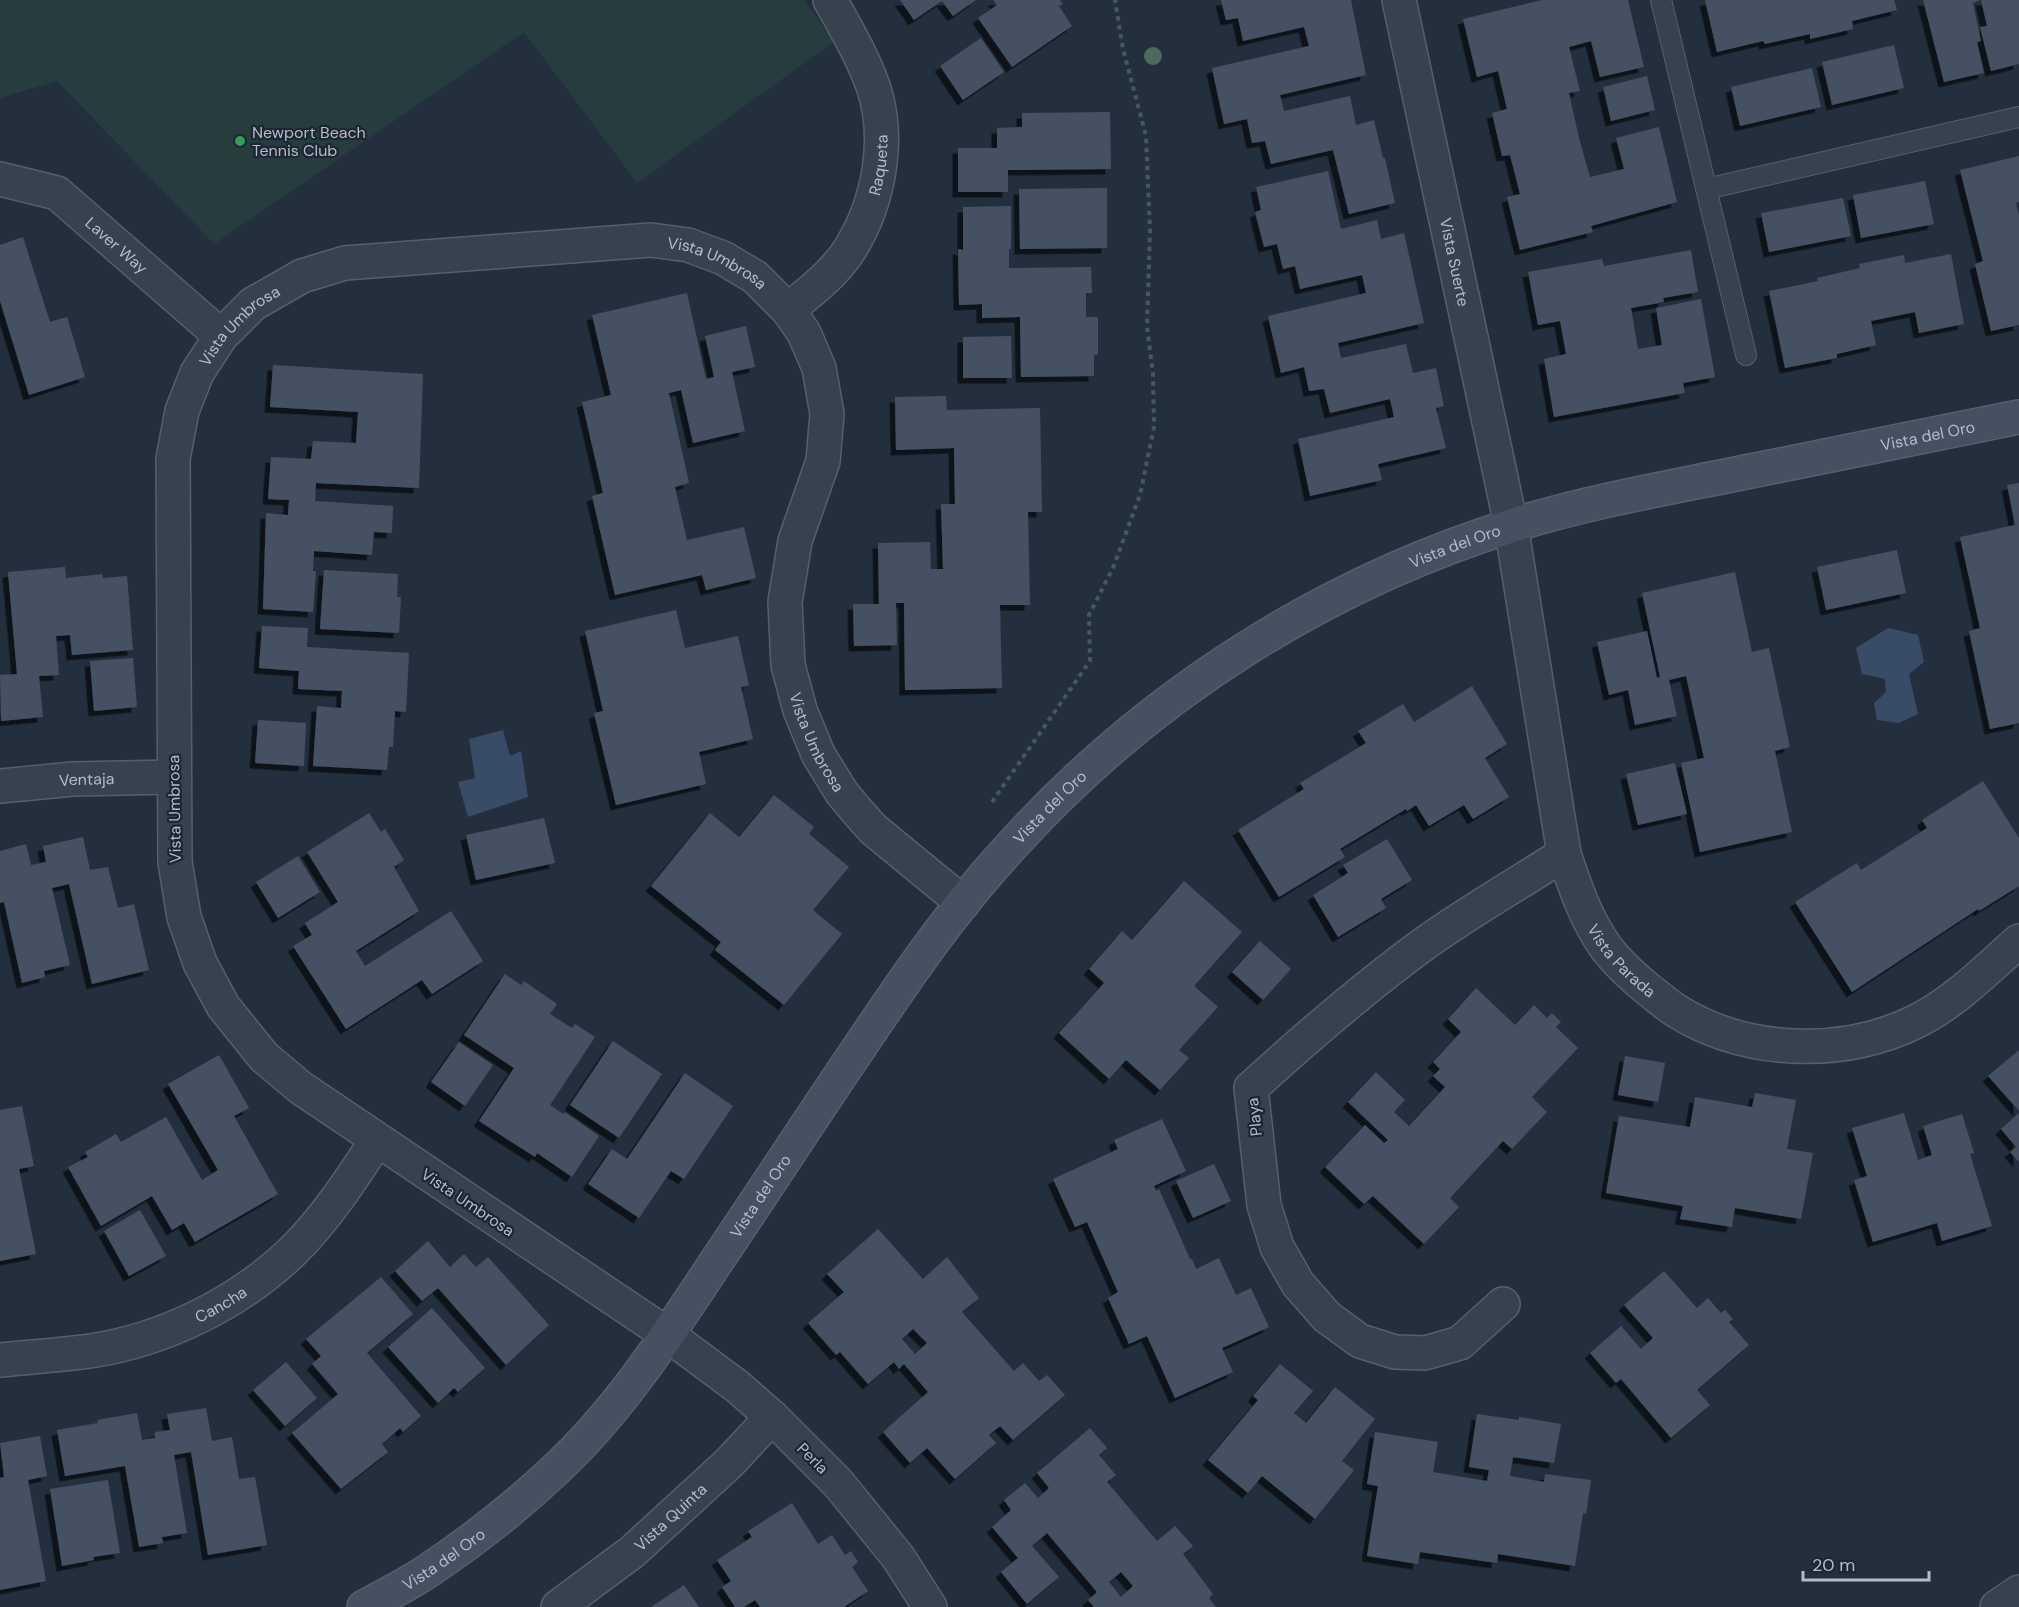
<svg xmlns="http://www.w3.org/2000/svg" width="2019" height="1607" font-family="'DM Sans',sans-serif">
<style>
.green{fill:#263c3f}
.water{fill:#394c67}
.building{fill:#455162;fill-rule:evenodd;filter:url(#shadow)}
.lines{fill:none;stroke-linecap:round;stroke-linejoin:round}
.lane-casing{stroke:#565f6c;stroke-width:22}
.street-casing{stroke:#565f6c;stroke-width:36}
.secondary-casing{stroke:#565f6c;stroke-width:36}
.path{stroke:#44595c;stroke-width:4;stroke-dasharray:4.5 4.5;stroke-linecap:butt}
.lane{stroke:#38414e;stroke-width:20}
.street{stroke:#38414e;stroke-width:33}
.secondary{stroke:#465061;stroke-width:33}
.tree{fill:#4b6a5d}
.leisure-dot{fill:#2e9e5b;stroke:#1d2633;stroke-width:2}
.labels{text-anchor:middle;stroke-width:4.5;stroke-linejoin:round;paint-order:stroke}
.poi-label{font-size:16px;fill:#b4bcc9;stroke:#1d2633;text-anchor:start}
.street-label{font-size:16px;fill:#b4bcc9;stroke:#1d2633}
</style>
<defs>
<filter id="shadow"><feDropShadow dx="-5.5" dy="5.5" stdDeviation="0" flood-color="#0009"/></filter>
</defs>
<rect width="100%" height="100%" fill="#242f3e"/>
<path class="green" d="M0,0H804L834,42L637,183L524,32L214,244L57,81L0,98Z"/>
<path class="water" d="M1888,628L1918,635L1924,662L1909,674L1918,714L1899,723L1877,720L1874,703L1886,692L1885,679L1862,674L1856,648Z
M503,730L510,756L521,751L528,797L468,817L458,782L475,778L469,739Z"/>
<path class="building" d="M900,0H976L953,16L942,1L914,20Z
M993,0H1060L1063,4L1059,6L1072,26L1012,67L978,18L997,5Z
M1221,0H1351L1366,75L1280,95L1284,111L1350,96L1356,125L1374,120L1383,158H1385L1395,203L1349,214L1333,150L1271,164L1265,141L1252,143L1247,119L1224,124L1212,68L1309,46L1304,27L1243,41L1238,18L1226,20Z
M1542,0H1628L1644,67L1600,77L1591,41L1569,47L1580,91L1569,93L1579,138L1590,177L1624,169L1616,138L1659,127L1677,202L1591,226L1593,232L1520,250L1507,197L1520,194L1510,155L1502,156L1492,113L1507,109L1498,71L1477,77L1463,19Z
M1705,0H1894L1897,10L1852,21L1853,29L1810,39V34L1765,44L1763,41L1717,52Z
M1923,0H1980L1973,3L1981,41L1977,42L1984,73L1944,82Z
M1981,0H2019V64L1991,71L1980,27L1987,26Z
M981,38L1004,72L963,100L940,66Z
M1894,45L1904,88L1832,105L1822,62Z
M1812,68L1821,107L1740,126L1731,87Z
M1647,76L1655,110L1611,121L1603,87Z
M1110,112L1111,169L1008,170V192H958V148H997V128L1022,127V113Z
M2019,156V202L2016,203L2019,215V325L1991,331L1975,264L1983,261L1960,170Z
M1328,171L1341,229L1377,220L1381,239L1404,233L1424,323L1338,343L1341,358L1406,344L1413,373L1436,368L1444,406L1436,408L1446,448L1378,464L1382,480L1310,496L1298,439L1394,417L1390,399L1330,413L1324,389L1309,391L1304,367L1281,373L1268,316L1366,293L1362,275L1300,289L1295,266L1283,269L1277,244L1264,247L1255,212L1261,210L1256,187Z
M1925,181L1934,224L1861,238L1853,195Z
M1107,188V248L1020,249L1019,189Z
M1843,198L1851,236L1769,252L1761,213Z
M1011,206V249H1009V268L1091,267L1092,293H1086V317H1098V354L1094,355V376L1021,377L1020,317L982,318V304L959,305L958,249L963,250V207Z
M23,237L50,322L67,317L85,377L29,395L0,301V245Z
M1691,250L1698,292L1663,298L1664,302L1631,308L1638,349L1662,345L1656,308L1701,299L1715,377L1683,383L1685,393L1554,417L1544,359L1566,354L1560,321L1538,325L1528,272L1602,259L1604,266Z
M1951,254L1964,324L1919,333L1915,312L1871,321L1876,345L1837,354V358L1785,368L1769,291L1818,281L1817,278L1860,268L1859,264L1904,255L1905,263Z
M687,293L706,379L714,377L705,336L746,326L755,367L732,372L745,431L693,443L681,390L669,393L689,483L675,487L687,540L744,527L756,578L706,590L702,575L615,595L592,496L603,493L582,402L611,395L592,315Z
M1011,336L1012,378H963V337Z
M273,365L423,374L419,488L316,483L315,501L393,506L392,533L374,532L372,555L314,551L313,571H316L313,612L263,609L266,513L288,515L289,500L268,499L271,457L311,459L313,441L356,443L358,412L270,407Z
M946,396L947,410L1040,408L1042,512H1028L1030,605H1000L1002,688L905,690L904,603H896L897,645L854,646L853,604H879L878,543L930,542L931,569H943L941,504H955L954,448L896,450L895,397Z
M2019,483V723L1990,729L1969,631L1980,628L1960,537L2015,525L2007,485Z
M1897,550L1906,593L1826,610L1817,567Z
M65,567L66,578L102,574L103,578L127,576L133,650L72,655L70,635L56,636L59,675L39,676L43,717L1,721L0,675L17,674L8,572Z
M324,570L398,574L397,597H401L399,633L320,629Z
M1735,572L1752,652L1769,648L1790,747L1775,751L1792,832L1700,852L1681,763L1704,758L1686,676L1669,680L1677,716L1635,725L1628,690L1609,695L1597,642L1647,631L1657,678L1660,677L1642,593Z
M676,610L685,648L738,636L749,685L741,687L753,739L699,752L706,784L616,805L594,713L603,711L585,631Z
M262,626L308,628L307,647L409,653L406,712L395,711L393,747H389L387,770L313,766L317,706L341,708L342,691L298,689L299,671L259,668Z
M133,658L137,707L94,711L90,661Z
M1472,686L1507,744L1485,758L1509,797L1473,819L1464,805L1429,826L1416,805L1407,811L1406,809L1340,849L1345,857L1279,897L1238,830L1304,789L1300,783L1366,743L1358,731L1403,704L1414,722Z
M258,720L306,723L304,766L255,763Z
M1675,763L1687,814L1638,825L1626,774Z
M1983,781L2019,838V886L1979,911L1978,909L1852,992L1795,902L1857,863L1861,870L1927,828L1922,820Z
M774,795L814,827L809,834L849,867L813,910L842,934L784,1005L715,950L721,942L651,886L710,813L739,837Z
M369,813L381,832L385,829L404,860L394,867L419,911L356,951L365,966L451,911L483,961L432,994L422,980L346,1029L293,946L312,935L305,923L338,902L307,852Z
M544,818L555,863L476,880L466,835Z
M83,837L90,870L108,867L118,908L134,904L149,970L92,984L69,884L52,888L70,965L44,971L45,977L22,983L4,902L0,903V851L26,844L31,865L46,862L43,846Z
M1387,839L1412,880L1381,899L1386,908L1338,937L1313,895L1348,873L1343,865Z
M298,856L320,892L278,918L256,882Z
M1184,881L1242,932L1194,986L1218,1007L1179,1050L1189,1058L1160,1090L1126,1060L1109,1079L1059,1033L1104,983L1089,969L1122,931L1132,940Z
M1260,941L1291,969L1263,1000L1232,972Z
M505,974L521,985L524,981L557,1004L550,1014L572,1028L575,1024L595,1037L550,1105L563,1114L565,1112L599,1136L572,1177L537,1153L535,1157L479,1121L514,1068L464,1035Z
M1476,988L1515,1025L1534,1005L1547,1018L1552,1013L1561,1022L1556,1027L1578,1048L1532,1097L1547,1112L1512,1149L1503,1141L1450,1198L1459,1207L1424,1244L1373,1196L1364,1204L1325,1167L1365,1125L1384,1143L1388,1140L1348,1102L1376,1072L1405,1100L1394,1112L1409,1126L1445,1087L1433,1076L1440,1069L1433,1062L1461,1032L1448,1019Z
M613,1041L662,1074L619,1138L570,1105Z
M459,1042L493,1065L465,1106L431,1082Z
M2019,1050V1111L1988,1076Z
M219,1055L249,1108L234,1116L278,1194L195,1242L184,1223L172,1230L152,1196L101,1226L68,1167L88,1157L85,1152L116,1134L121,1142L166,1117L202,1180L218,1170L168,1084Z
M1625,1056L1665,1063L1658,1102L1618,1095Z
M685,1073L733,1106L684,1179L671,1171L639,1218L588,1184L612,1149L627,1159Z
M1755,1093L1796,1100L1787,1149L1813,1153L1801,1219L1735,1208L1732,1227L1680,1219L1683,1206L1606,1193L1619,1116L1690,1127L1695,1097L1752,1107Z
M22,1106L34,1166L19,1169L36,1254L0,1261V1110Z
M1904,1113L1918,1160L1932,1155L1923,1126L1962,1114L1974,1153L1970,1154L1992,1226L1942,1241L1937,1223L1873,1242L1854,1180L1867,1176L1852,1128Z
M2019,1113V1162L2010,1152L2016,1147L2001,1129Z
M1162,1119L1186,1171L1154,1186L1156,1191L1159,1189L1190,1259H1192L1196,1269L1219,1258L1236,1295L1251,1288L1269,1327L1222,1348L1233,1372L1175,1398L1147,1336L1129,1344L1108,1298L1118,1292L1087,1222L1075,1227L1053,1179L1118,1149L1114,1140Z
M1214,1164L1231,1201L1193,1218L1176,1181Z
M140,1210L166,1256L129,1276L104,1231Z
M878,1229L923,1279L947,1257L979,1298L962,1312L1014,1371L1023,1363L1039,1381L1047,1375L1065,1395L1013,1440L1000,1426L989,1435L996,1443L955,1479L927,1448L910,1463L883,1432L928,1392L904,1364L899,1369L894,1362L868,1384L840,1352L836,1355L808,1323L844,1292L827,1274ZM913,1329L927,1343L915,1354L902,1339Z
M428,1241L450,1267L464,1254L476,1267L488,1257L549,1325L506,1365L438,1288L422,1301L395,1271Z
M1664,1271L1697,1308L1708,1298L1721,1313L1725,1310L1733,1319L1729,1322L1749,1345L1697,1390L1710,1405L1671,1438L1621,1379L1616,1383L1590,1353L1621,1326L1641,1349L1653,1338L1624,1305Z
M381,1277L413,1314L367,1353L421,1416L403,1432L400,1428L382,1444L388,1452L341,1489L292,1433L338,1394L312,1364L321,1356L306,1339Z
M432,1308L485,1368L458,1392L454,1388L438,1403L388,1347Z
M286,1362L317,1398L285,1426L253,1390Z
M1280,1364L1313,1391L1294,1413L1306,1423L1335,1387L1375,1419L1342,1461L1354,1470L1315,1519L1262,1476L1248,1493L1208,1460L1258,1400L1253,1396Z
M206,1408L212,1441L232,1437L239,1479L255,1477L267,1545L208,1555L191,1452L174,1455L187,1533L162,1537L163,1543L139,1547L125,1466L65,1476L57,1430L98,1423L97,1420L137,1413L142,1440L155,1438V1432L170,1430L167,1414Z
M1477,1414L1519,1420V1417L1561,1424L1554,1463L1513,1457L1510,1476L1544,1482L1545,1474L1591,1480L1586,1514L1583,1513L1575,1566L1498,1554L1497,1563L1420,1552L1418,1564L1367,1556L1378,1486L1367,1484L1375,1432L1438,1442L1433,1472L1487,1481L1489,1470L1469,1467Z
M1090,1428L1107,1448L1099,1455L1116,1475L1107,1482L1157,1541L1175,1526L1193,1546L1183,1554L1213,1594L1209,1598L1216,1607H1094L1088,1600L1097,1592L1047,1533L1032,1546L1059,1577L1027,1604L1001,1572L1018,1558L992,1527L1011,1510L1004,1500L1025,1483L1038,1498L1049,1488L1037,1473ZM1121,1572L1133,1586L1121,1597L1109,1582Z
M40,1436L47,1476L28,1480L46,1581L0,1590V1478L4,1477L0,1443Z
M108,1480L120,1553L93,1557L94,1560L62,1566L50,1489Z
M792,1503L818,1544L832,1535L845,1555L851,1551L858,1562L852,1567L868,1591L844,1607H760L755,1600L744,1607H735L722,1587L731,1581L717,1560L752,1537L748,1531Z
M684,1585L699,1607H651Z"/>
<g class="lines">
<defs>
<path id="lane" d="M1661,0L1746,355
M1706,189L2019,117"/>
<g id="street">
<path id="s1" d="M1399,0L1511,525L1564,854C1575,887 1586,920 1607,949C1619,964 1634,978 1649,990C1658,997 1666,1004 1675,1010C1744,1054 1841,1058 1915,1022C1954,1003 1986,970 2019,941"/>
<path id="s2" d="M0,179L57,193L221,336"/>
<path id="s3" d="M788,310C810,292 835,273 850,249C879,202 891,139 873,86C862,56 846,28 830,0"/>
<path id="s4" d="M0,786L73,779L173,777"/>
<path d="M1503,1304L1460,1343L1425,1353L1395,1352L1360,1341L1327,1317L1298,1284L1277,1247L1264,1205L1251,1088C1308,1036 1366,986 1428,941C1472,910 1519,883 1564,854"/>
<path id="s5" d="M0,1360C30,1357 61,1355 90,1351C165,1340 241,1302 295,1249C327,1217 352,1178 377,1140"/>
<path id="s6" d="M558,1607L632,1552L728,1464L772,1417"/>
<path id="s7" d="M930,1607L898,1557L838,1483L772,1417L738,1387L668,1335L301,1088L264,1057L223,1006L200,963L184,917L175,862L173,459L182,411L197,373L221,336L253,304L302,276L345,263L651,240L688,245L723,258L755,277L788,310L804,333L819,368L827,414L823,461L795,541L785,602L788,665L800,710L818,754L842,793L857,811L873,829L963,903"/>
<path d="M1997,1607L2019,1592"/>
</g>
<g id="secondary">
<path id="s8" d="M364,1607C386,1595 409,1584 429,1570C474,1540 516,1507 555,1470C620,1410 669,1333 718,1259C778,1170 836,1080 897,992C933,939 973,887 1016,841C1150,694 1327,582 1517,524C1588,502 1662,489 1736,474C1830,455 1925,436 2019,417"/>
</g>
</defs>
<use href="#lane" class="lane-casing"/>
<use href="#street" class="street-casing"/>
<use href="#secondary" class="secondary-casing"/>
<path class="path" d="M992,802L1090,661L1089,615L1113,568L1140,495L1154,427L1153,374L1147,327L1150,232L1146,136L1123,49L1115,0"/>
<use href="#lane" class="lane"/>
<use href="#street" class="street"/>
<use href="#secondary" class="secondary"/>
</g>
<circle class="tree" cx="1153" cy="56" r="9"/>
<circle class="leisure-dot" cx="240" cy="141" r="6"/>
<g class="labels">
<g class="poi-label">
<text x="252" y="138">Newport Beach<tspan x="252" dy="18">Tennis Club</tspan></text>
</g>
<g class="street-label">
<text dy="6" stroke="none"><textPath href="#s3" startOffset="177">Raqueta</textPath></text>
<text dy="6" stroke="none"><textPath href="#s2" startOffset="138">Laver Way</textPath></text>
<text dy="6" stroke="none"><textPath href="#s1" startOffset="268">Vista Suerte</textPath></text>
<text dy="6" stroke="none"><textPath href="#s7" startOffset="2151">Vista Umbrosa</textPath></text>
<text dy="6" stroke="none"><textPath href="#s7" startOffset="1647">Vista Umbrosa</textPath></text>
<text dy="6" stroke="none"><textPath href="#s8" startOffset="2037">Vista del Oro</textPath></text>
<text dy="6" stroke="none"><textPath href="#s8" startOffset="1551">Vista del Oro</textPath></text>
<text dy="6" stroke="none"><textPath href="#s7" startOffset="2691">Vista Umbrosa</textPath></text>
<text dy="6" stroke="none"><textPath href="#s4" startOffset="87">Ventaja</textPath></text>
<text dy="6" stroke="none"><textPath href="#s8" startOffset="1065">Vista del Oro</textPath></text>
<text transform="translate(174 809) rotate(-91)" y="6">Vista Umbrosa</text>
<text dy="6" stroke="none"><textPath href="#s1" startOffset="993">Vista Parada</textPath></text>
<text transform="translate(1254 1117) rotate(-96)" y="6">Playa</text>
<text dy="6" stroke="none"><textPath href="#s8" startOffset="579">Vista del Oro</textPath></text>
<text transform="translate(468 1202) rotate(34)" y="6">Vista Umbrosa</text>
<text dy="6" stroke="none"><textPath href="#s5" startOffset="230">Cancha</textPath></text>
<text transform="translate(813 1458) rotate(45)" y="6">Perla</text>
<text dy="6" stroke="none"><textPath href="#s6" startOffset="144">Vista Quinta</textPath></text>
<text dy="6" stroke="none"><textPath href="#s8" startOffset="93">Vista del Oro</textPath></text>
</g>
</g>
<path d="M1803 1571v9h126v-9" fill="none" stroke="#b4bcc9" stroke-width="3"/>
<text x="1812" y="1571" font-size="18" fill="#b4bcc9" stroke="#1d2633" stroke-width="4.5" paint-order="stroke">20 m</text>
</svg>
